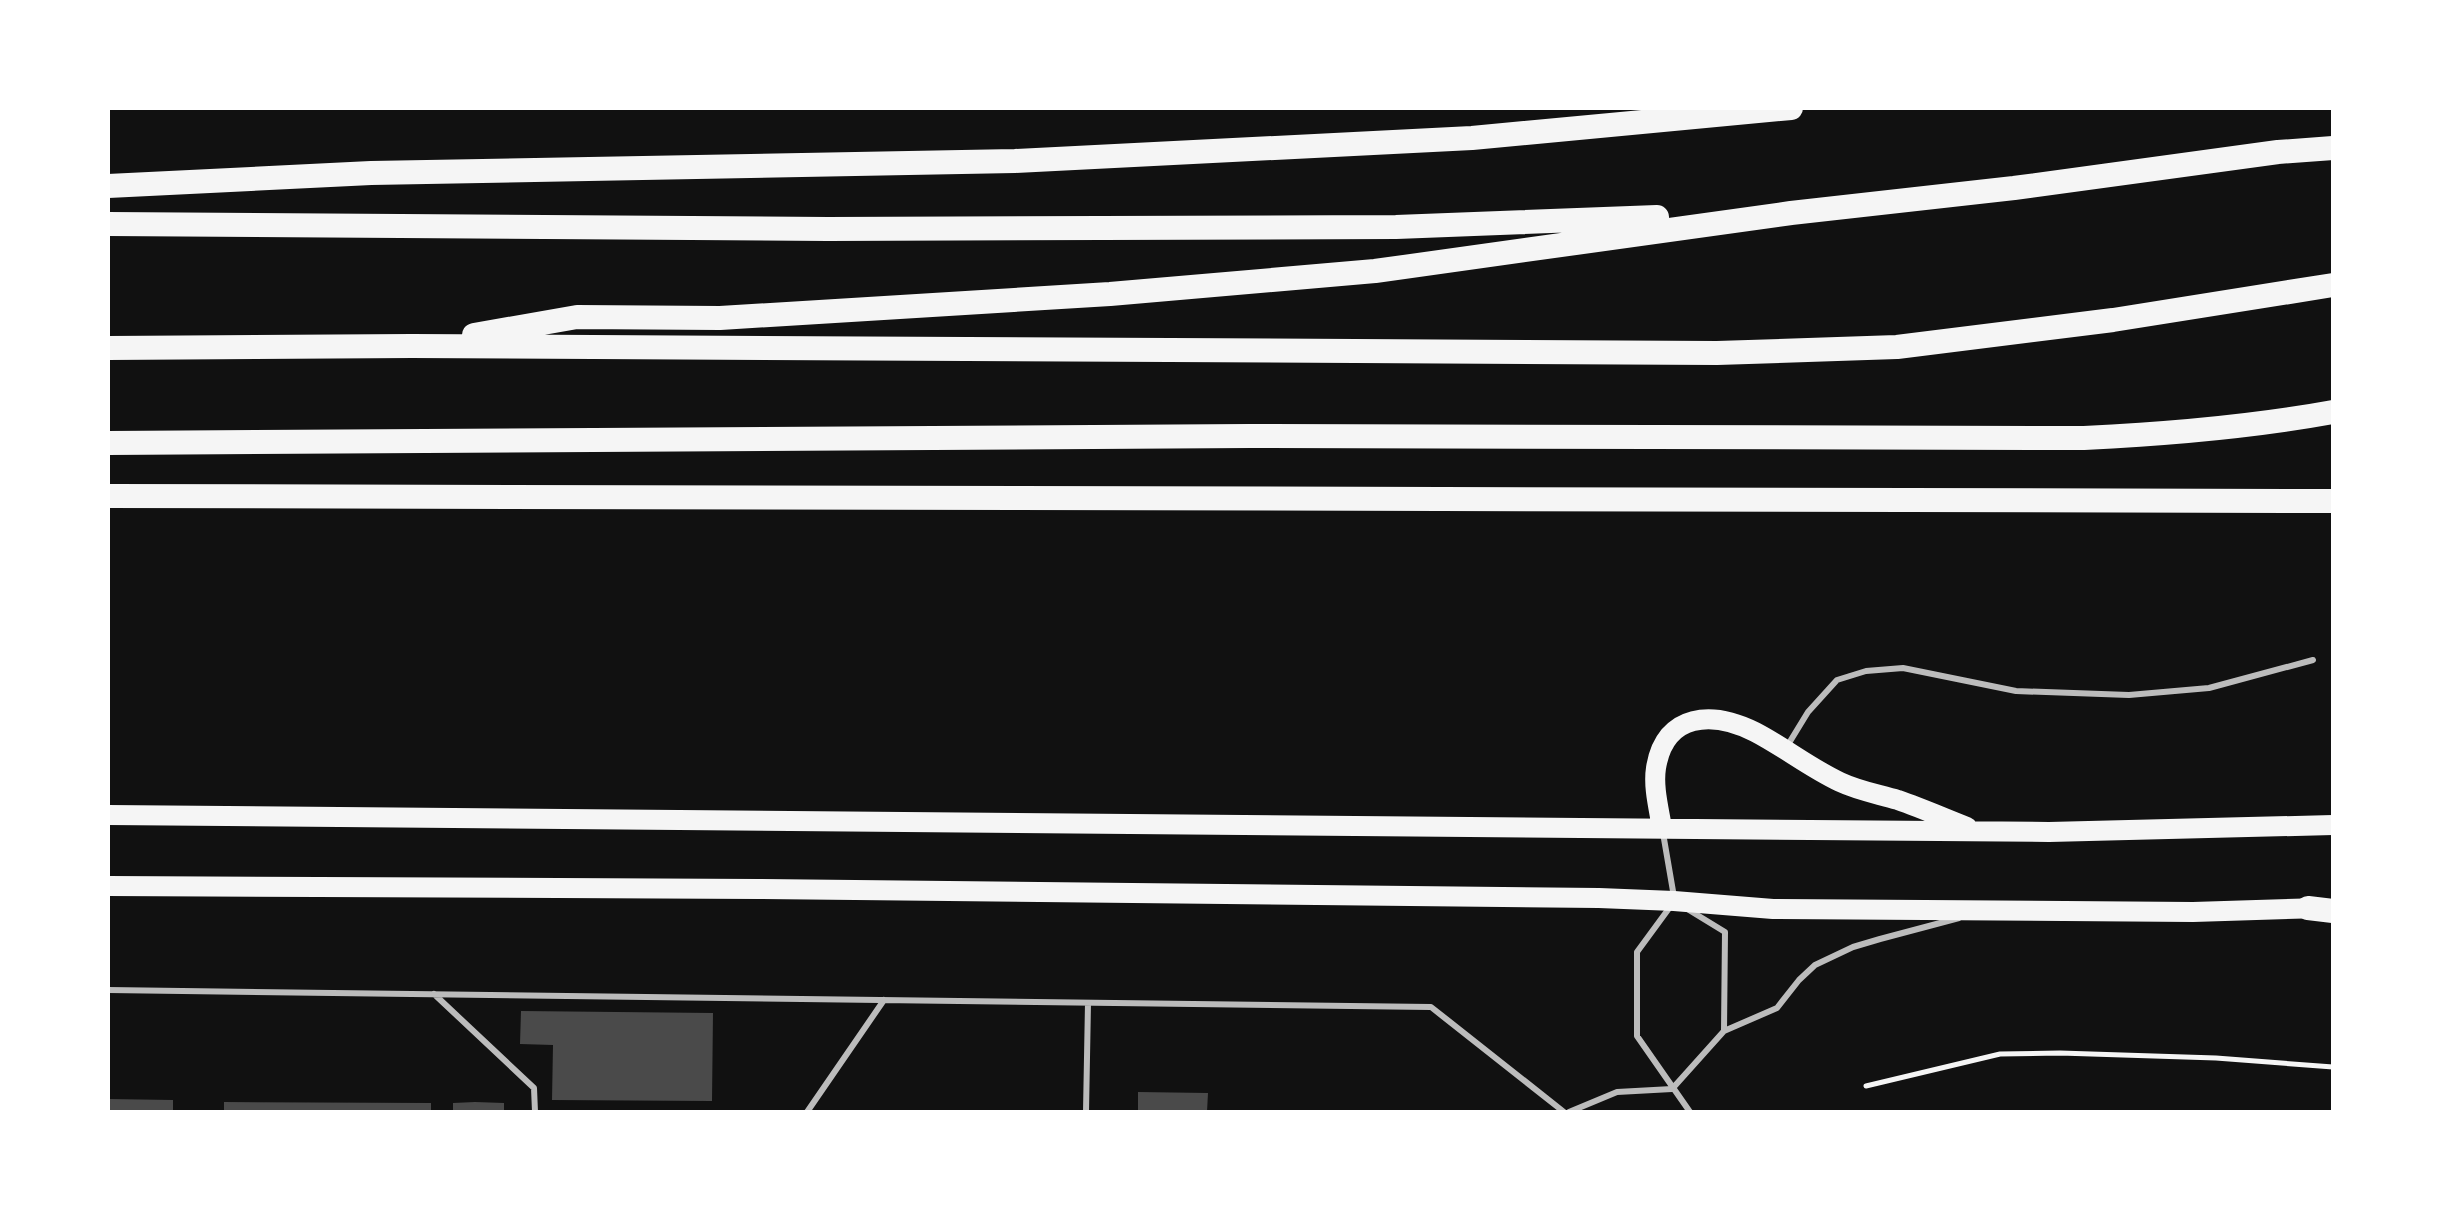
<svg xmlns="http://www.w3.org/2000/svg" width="2441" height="1220" font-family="Poppins,sans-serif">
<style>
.building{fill:#4a4a4a}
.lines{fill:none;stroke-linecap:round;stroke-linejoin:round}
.path{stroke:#f5f5f5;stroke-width:5}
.service{stroke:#bcbcbc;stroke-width:6}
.primary{stroke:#f5f5f5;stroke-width:20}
.motorway{stroke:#f5f5f5;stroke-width:24}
</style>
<rect width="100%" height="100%" fill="#111"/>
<path class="building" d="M521,1011L713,1013L712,1101L552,1100L553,1045L520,1044Z
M1138,1092L1208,1093L1207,1112H1138Z
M108,1099L173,1100V1112H108Z
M224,1102L431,1103V1112H224Z
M475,1102L504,1103V1112H453V1103Z"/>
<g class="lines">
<path class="path" d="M1866,1086L2000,1054L2060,1053L2216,1058L2333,1067"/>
<path class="service" d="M1786,748L1808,712L1837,680L1866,671L1903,668L2016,691L2129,695L2209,688L2313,660
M1663,833L1674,897
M1670,907L1637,952V1036L1690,1112
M1689,910L1725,932L1724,1031
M108,990L1431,1007L1564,1112
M434,994L534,1088L535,1112
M807,1112L884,1000
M1086,1112L1088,1003
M1569,1112L1617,1092L1672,1089L1724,1031L1777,1008L1799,980L1815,965L1853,947L1880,939L1959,918"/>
<path class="primary" d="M108,815L2049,832L2333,825
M1662,828C1659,809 1653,787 1656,768C1665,712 1713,711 1755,732C1784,747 1810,768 1840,782C1859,791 1878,794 1898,800C1921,808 1944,818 1967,827
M108,886L758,889L1599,898L1674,901L1773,909L2193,912L2321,908"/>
<path class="motorway" d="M108,186L371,173L1015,161L1472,138L1791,108
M108,224L828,229L1396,227L1657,217
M474,335L577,317L720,318L1110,294L1375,271L1791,213L2014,188L2278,152L2333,148
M108,348L412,346L1717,353L1897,347L2113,320L2333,285
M108,443L1249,436L2084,438C2167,434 2251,427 2333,412
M108,496L2333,501
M2308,908L2333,911"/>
</g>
<rect width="2441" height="1220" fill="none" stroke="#ffffff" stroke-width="220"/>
</svg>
